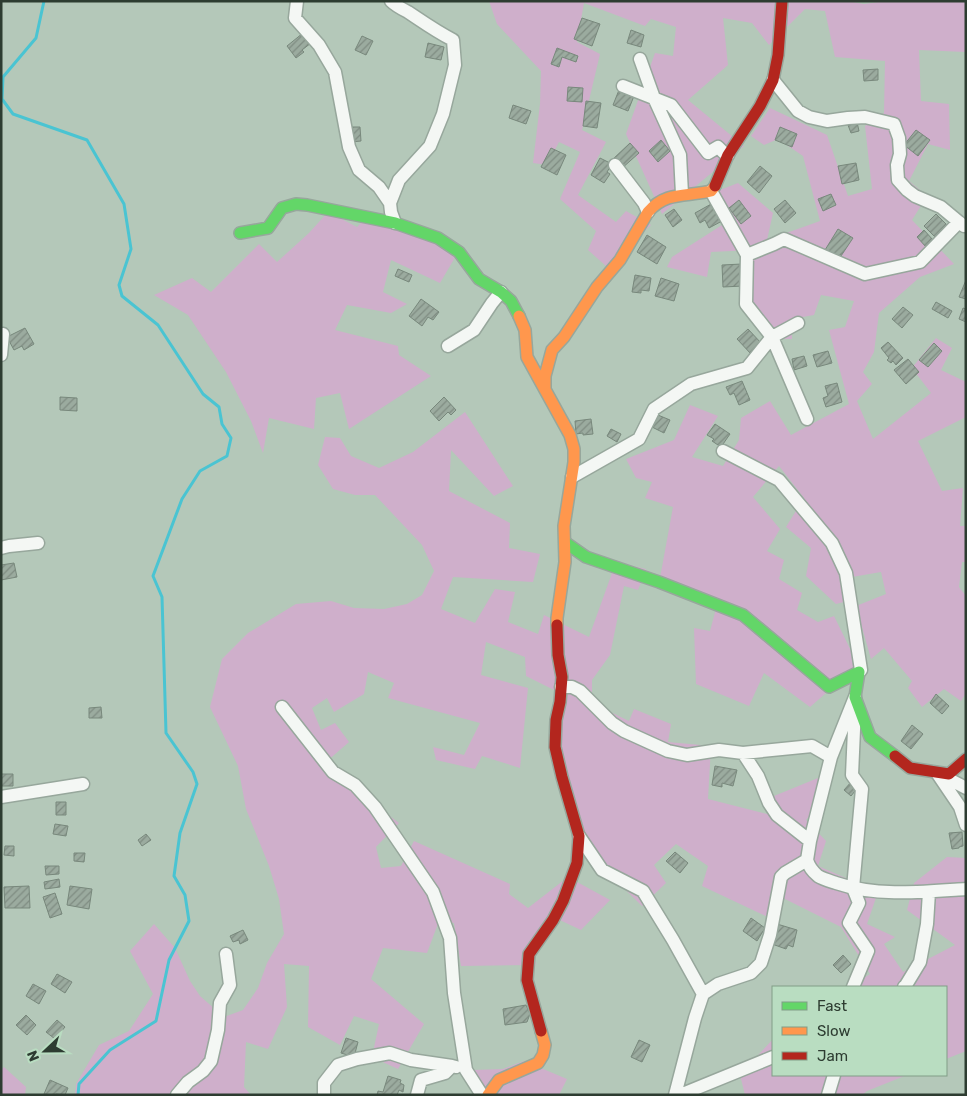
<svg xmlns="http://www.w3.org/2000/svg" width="967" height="1096" font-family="Rubik,sans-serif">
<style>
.green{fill:#cfafcb}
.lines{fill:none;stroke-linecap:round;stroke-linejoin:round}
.stream{stroke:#4ac4d2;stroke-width:3}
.building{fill:url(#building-hatch);stroke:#78887c}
.street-casing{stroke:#97a79c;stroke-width:15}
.fast-casing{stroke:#97a79c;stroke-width:14}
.slow-casing{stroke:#97a79c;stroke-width:14}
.jam-casing{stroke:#97a79c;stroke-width:14}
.street{stroke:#f4f7f4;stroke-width:12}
.fast{stroke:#63d668;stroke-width:11}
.slow{stroke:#ff974d;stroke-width:11}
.jam{stroke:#b3261e;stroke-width:11}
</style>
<defs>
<pattern id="building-hatch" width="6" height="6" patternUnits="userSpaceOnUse" patternTransform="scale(1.25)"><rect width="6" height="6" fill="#9bab9f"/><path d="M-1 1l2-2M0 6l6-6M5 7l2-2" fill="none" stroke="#7f8c82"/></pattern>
</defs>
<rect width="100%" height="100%" fill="#b4c8b9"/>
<path class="green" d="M489,1H847L864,4L886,1H966V52L919,50L921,101L949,104L950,150L928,144L909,181L927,196L912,220L954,264L920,277L879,313L874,352L863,372L872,384L857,401L873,439L931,393L912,368L936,338L952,348L941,370L966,382V417L918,441L942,491L963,488L960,526H966V562H962L959,587L966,596V693L961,701L944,689L922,707L908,688L912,681L884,648L871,659L856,606L886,594L881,572L852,577L856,599L836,604L806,576L811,548L786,527L804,498L779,466L753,497L780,529L767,551L784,560L779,579L802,593L797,610L818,622L834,616L858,665L810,707L764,673L749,706L696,684L694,628L710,631L718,601L660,578L673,507L645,498L652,482L636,478L626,459L674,440L690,405L718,416L692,457L723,466L739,440L741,418L770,401L791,435L849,404L829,330L845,327L854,301L821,295L814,315L791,319L792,339H777L753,309L752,250L711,252L707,277L667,267L672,257L733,218L715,192L738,183L773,213L767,240L820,221L803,156L778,139L764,145L751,136L770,108L827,135L848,196L872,189L865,126L884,113L885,61L835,57L825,11L805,9L769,45L752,23L723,18L728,65L688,100L744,146L662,214L626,134L655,53L673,56L676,27L651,19L645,26L584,3L577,42L600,54L582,130L606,142L578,195L616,222L626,211L651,225L606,266L588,250L596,231L560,199L580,152L559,142L547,165L533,163L540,104L541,71L497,24Z
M328,212L357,227L370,214L460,249L440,283L391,260L383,292L407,304L391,313L347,305L335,330L398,346L399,355L431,376L349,429L340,393L316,398L314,429L269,418L263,453L251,421L226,372L188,315L154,295L192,278L211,292L259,244L277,262L309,233Z
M465,412L513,486L494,496L451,450L449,491L510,523L509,548L540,554L533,582L453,577L441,609L475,623L495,589L515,592L508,622L538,634L544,615L589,637L616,562L646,569L638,590L624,586L610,655L592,680V703L629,721L634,709L671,724L668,742L711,746L708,799L767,814L774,796L818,778L824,798L806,820L826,841L818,866L878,892L867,924L895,937L884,944L903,972L955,945L907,910L914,883L947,857L966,858V1051L946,1059V987H850L870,974L841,927L775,894L770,918L702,886L708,866L676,844L654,865L666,883L642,906L588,853L551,751L560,693L526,676L525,657L486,642L481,675L528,688L520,768L482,756L475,769L436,760L433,747L464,755L480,723L388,698L394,683L368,672L364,694L334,712L327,698L312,708L321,730L335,723L349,742L326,762L347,784L399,823L376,847L381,868L401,866L414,841L510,884L509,894L528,908L568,877L610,900L581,930L549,915L532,948L536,965L461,966L454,923L439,921L427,953L383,948L371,979L424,1024L398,1069L372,1057L379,1024L354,1016L340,1045L308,1027L309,966L284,964L287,1007L268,1049L246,1042L244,1087L251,1095H75L76,1084L99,1045L129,1031L153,994L130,951L154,924L175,948L190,981L200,996L224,1017L243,1010L258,988L267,963L284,934L279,899L269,866L246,809L238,766L210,707L222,659L248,633L296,604L331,601L354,608L384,609L407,604L422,595L434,571L422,545L375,495H355L333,489L318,465L325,437L340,438L351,456L379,468L413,452Z
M773,1039V1075H907L867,1091L862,1095H745L740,1075Z
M524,1061L567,1079L559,1095H480L473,1070L503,1069Z
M4,1067L26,1087L25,1095H1V1070Z"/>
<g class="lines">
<path class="stream" d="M44,1L36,38L3,77L2,99L13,114L87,140L124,204L131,249L119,285L122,296L158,325L203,394L219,407L222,424L231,438L227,456L200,471L182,499L153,576L162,597L166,733L193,772L197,784L180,833L174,876L185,895L189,921L169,960L156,1021L110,1050L79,1084L78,1095"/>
</g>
<path class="building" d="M582,18L600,24L592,46L574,39Z
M631,30L644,35L641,47L627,43Z
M303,33L311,43L302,50L304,52L296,58L287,46Z
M362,36L373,41L366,55L355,50Z
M428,43L444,47L441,60L425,57Z
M557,48L578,56L576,62L562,57L559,67L551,64Z
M878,69V80L864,81L863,70Z
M568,87L583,88L582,102L567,101Z
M619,90L634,96L628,111L613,105Z
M586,101L601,103L597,128L583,126Z
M513,105L531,111L526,124L509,118Z
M857,122L859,131L851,133L848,125Z
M349,127H360L361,141L350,142Z
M780,127L797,134L792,147L775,140Z
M916,130L930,140L918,156L904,145Z
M661,140L670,151L658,162L649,151Z
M630,143L639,153L621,169L612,160Z
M551,148L566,155L557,175L541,167Z
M600,158L612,164L607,172L610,174L604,183L591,175Z
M856,163L859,180L842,184L838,166Z
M760,166L772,176L759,193L747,182Z
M831,194L836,205L823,211L818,199Z
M739,200L751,216L741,224L729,208Z
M785,200L796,213L785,223L774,209Z
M713,203L722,221L709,228L705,220L700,223L695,213Z
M674,209L682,220L673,227L665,215Z
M936,214L947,225L935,237L924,226Z
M838,229L853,238L839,259L825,250Z
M924,230L933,240L926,247L917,237Z
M647,235L666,247L657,264L637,252Z
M742,264L743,286L723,287L722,265Z
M398,269L412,275L409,282L395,276Z
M635,275L651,278L649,291L641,290V293L632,292Z
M661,278L679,284L674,301L655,296Z
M966,280V299L959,297Z
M421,299L439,312L433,320L428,317L422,326L409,316Z
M936,302L952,311L948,318L932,309Z
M903,307L913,315L902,328L892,319Z
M963,308L966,309V322L959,319Z
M25,328L34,344L24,350L22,346L14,350L7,337Z
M748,329L762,344L751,354L737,339Z
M888,342L903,358L896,365L893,361L891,363L887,360L889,358L881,348Z
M934,343L942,351L928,367L919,360Z
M828,351L832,363L817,367L813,355Z
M804,356L807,366L794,370L792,359Z
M908,359L919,372L906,384L894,370Z
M742,381L750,400L739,405L734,393L730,395L726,387Z
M837,383L842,402L826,407L823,398L828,396L825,386Z
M60,397L77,398V411L60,410Z
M444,397L456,410L451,415L448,412L439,421L430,411Z
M653,413L670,420L664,433L648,425Z
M591,419L593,434L583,435V433L576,434L575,421Z
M715,424L730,434L721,447L712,441L714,439L707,435Z
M611,429L621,434L617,442L607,436Z
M14,563L17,577L1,580V565Z
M936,694L949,706L942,714L930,703Z
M101,707L102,718H89V708Z
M912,725L923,734L911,749L901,741Z
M715,766L737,770L733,786L722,783V787L712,785Z
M1,774H13V786H1Z
M852,781L859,786L851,796L844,790Z
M56,802H66V815H56Z
M55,824L68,826L66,836L53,834Z
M962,832L963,846L959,847V848L952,849L949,833Z
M146,834L151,840L142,846L138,840Z
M5,846H14V856L4,855Z
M675,852L688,863L680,873L666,861Z
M74,853H85L84,862L74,861Z
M45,866H59V874L46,875Z
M59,879L60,887L45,889L44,882Z
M29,886L30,908H5L4,887Z
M70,886L92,889L89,909L67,905Z
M55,893L62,914L50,918L43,897Z
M751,918L765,928L757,941L743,931Z
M777,924L797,930L793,947L788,945L786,949L772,944Z
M243,930L248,940L240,944L239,940L233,942L230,936Z
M843,955L851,964L841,973L833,965Z
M57,974L72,982L65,993L51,984Z
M33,984L46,991L39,1004L26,996Z
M526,1005L530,1014L527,1022L505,1025L503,1009Z
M26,1015L36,1025L27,1035L16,1025Z
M57,1020L65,1027L55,1039L46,1032Z
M346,1038L358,1042L354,1057L341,1053Z
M639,1040L650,1045L642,1062L631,1057Z
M388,1076L401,1080L400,1083L404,1085L403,1092L399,1090L397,1095H377L378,1091L383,1092Z
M50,1080L68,1088L65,1095L56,1094L55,1095H47L44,1094Z"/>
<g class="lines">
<defs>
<path id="street" d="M297,1L295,18L319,45L335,72L349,147L359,170L379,187L390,203
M391,1C396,6 402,9 408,12C423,22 437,32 453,40L455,65L443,114L430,146L399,180L390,203L391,212L395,223
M640,59L654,98L680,155L682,194
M773,80L798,111L809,117L827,121L848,118L865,117L894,124L899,138L900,154L897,165L898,180L907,190L915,196L941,207L959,222
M623,86L671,105L708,153L718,147L723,152L728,155
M615,165L644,203L648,212
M711,191L747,255L746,304L772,337L807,419
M747,255L774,244L784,239L865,274L920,262L959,222L964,226
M448,346L474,330L492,303L501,292
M1,355L3,334
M723,451L779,480L832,543L846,573L861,670L859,672
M572,477L639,439L654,409L691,384L747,368L772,337L798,323
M1,548L9,546L38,543
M561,687H572L580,691L612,723L624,731L668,751L687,755L719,750L743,753L812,746L831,757
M282,707L333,772L355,785L375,807L433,892L450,938L454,993L466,1070L482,1095
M743,753L758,776L769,803L777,815L810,841
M937,773L960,807L966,825
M939,774L966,788
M1,797L83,784
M579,836L602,870L643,891L673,940L703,994
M807,860C809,867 812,871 818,876C823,879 830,881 836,883C877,897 923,892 966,889
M853,987L868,951L849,923L859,903L853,888L862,789L852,775L855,707
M904,987L906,985L920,962L927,924L929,892
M177,1095L188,1082L203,1071L211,1061L218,1030L220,1003L230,985L226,954
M324,1095V1083L338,1065L357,1059L390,1053L411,1060L452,1066
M417,1095L421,1080L445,1073L452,1066L456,1067
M675,1095L695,1018L703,994L718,984L751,973L761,963L770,935L781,877L785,873L807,860L810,841L831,757L855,697
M680,1095L773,1057
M828,1095L834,1075"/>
<path id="fast" d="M240,233L268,228L282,208L296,204L307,205L395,223L438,238L459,252L479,279L501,292L511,301L519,316
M566,543L586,557L659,582L743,615L829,687L859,672L855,697L870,737L895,756"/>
<path id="slow" d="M519,316L525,330L527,357L570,435L574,449V462L564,526L565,562L557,618V625
M545,389V376L552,350L564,337L597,287L620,260L648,212C666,191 686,197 711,191L715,186
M488,1095L499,1080L538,1063L543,1055L545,1045L541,1031"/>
<path id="jam" d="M715,186L728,155L760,106L773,80L778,55L782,1
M895,756L910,768L949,774L966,759
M541,1031L527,980L529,954L553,920L563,901L577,863L579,836L562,777L555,747L556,720L560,702L562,677L558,655L557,625"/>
</defs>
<use href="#street" class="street-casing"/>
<use href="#fast" class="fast-casing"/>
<use href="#slow" class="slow-casing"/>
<use href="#jam" class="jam-casing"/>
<use href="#street" class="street"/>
<use href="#fast" class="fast"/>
<use href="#slow" class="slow"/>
<use href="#jam" class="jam"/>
</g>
<rect width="967" height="1096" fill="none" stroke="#2d3c31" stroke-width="5"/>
<rect x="772" y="986" width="175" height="90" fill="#b9ddc1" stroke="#819d87"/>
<rect x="782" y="1002" width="25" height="8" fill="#63d668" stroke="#819d87"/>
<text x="817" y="1011" font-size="15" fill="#2d3c31">Fast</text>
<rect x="782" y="1027" width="25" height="8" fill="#ff974d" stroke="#819d87"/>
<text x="817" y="1036" font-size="15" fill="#2d3c31">Slow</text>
<rect x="782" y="1052" width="25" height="8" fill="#b3261e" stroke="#819d87"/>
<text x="817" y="1061" font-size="15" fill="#2d3c31">Jam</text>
<g transform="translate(45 1051) rotate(248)" stroke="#b9ddc1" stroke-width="4" paint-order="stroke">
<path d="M0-4L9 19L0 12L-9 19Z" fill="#2d3c31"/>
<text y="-8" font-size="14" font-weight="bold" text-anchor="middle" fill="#2d3c31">N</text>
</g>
</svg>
